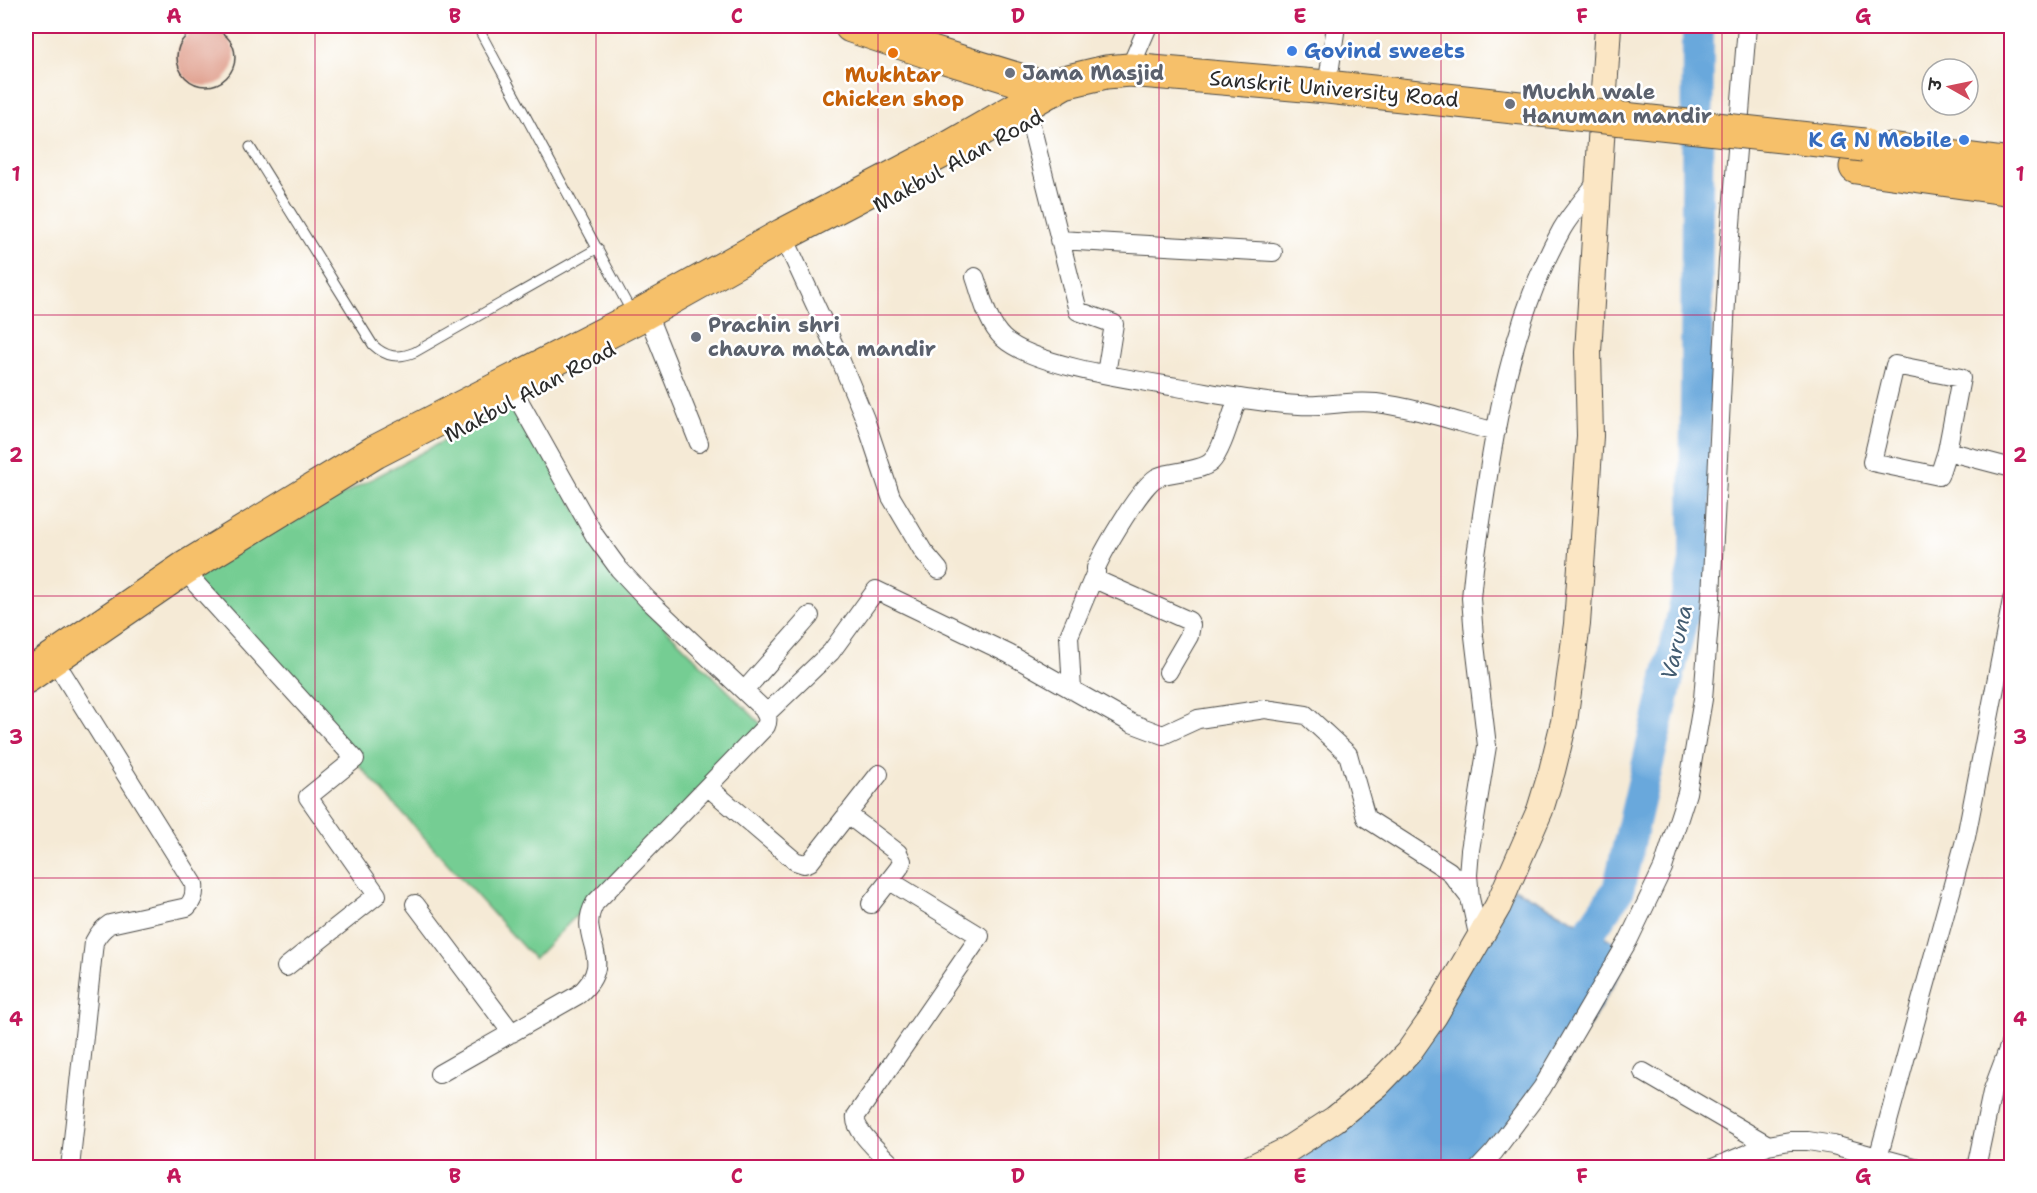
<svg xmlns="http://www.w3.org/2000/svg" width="2037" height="1193" font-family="'Shantell Sans','Playpen Sans Deva',sans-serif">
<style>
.green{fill:#75cd93;stroke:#507c5f;stroke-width:1.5}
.water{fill:#69a8dc;stroke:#4a6a84;stroke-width:1.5}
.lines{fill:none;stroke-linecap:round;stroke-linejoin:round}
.river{stroke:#69a8dc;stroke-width:32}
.building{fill:#e1a392}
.lane-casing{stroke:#494845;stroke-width:11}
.street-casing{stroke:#494845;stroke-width:20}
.secondary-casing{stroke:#494845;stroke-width:28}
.highway-casing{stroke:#494845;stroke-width:35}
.lane{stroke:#fff;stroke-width:9}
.street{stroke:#fff;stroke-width:18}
.secondary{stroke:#fbe6c4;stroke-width:26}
.highway{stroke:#f6c06b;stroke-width:33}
.highway-bridge-casing{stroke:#494845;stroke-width:35;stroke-linecap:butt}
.highway-bridge{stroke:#f6c06b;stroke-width:33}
.grid{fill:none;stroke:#c2185b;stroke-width:1.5;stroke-opacity:0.55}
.shop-dot{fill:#3f7fe0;stroke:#fff;stroke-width:2}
.food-dot{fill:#e8710a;stroke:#fff;stroke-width:2}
.worship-dot{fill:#6b7280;stroke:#fff;stroke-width:2}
.labels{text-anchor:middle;stroke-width:5;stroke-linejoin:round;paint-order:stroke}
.shop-label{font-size:21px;font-weight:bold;fill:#366cbe;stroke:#fff;text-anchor:start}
.worship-label{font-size:21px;font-weight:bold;fill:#5b616d;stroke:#fff;text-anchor:start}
.food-label{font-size:21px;font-weight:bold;fill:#c56008;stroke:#fff}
.street-label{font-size:21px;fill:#2b2b2b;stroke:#fff}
.water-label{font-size:22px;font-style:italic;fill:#445d72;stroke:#fff}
.neatline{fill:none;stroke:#c2185b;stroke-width:2}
.grid-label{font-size:20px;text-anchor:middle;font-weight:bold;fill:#c2185b}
</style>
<rect width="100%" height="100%" fill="#fff"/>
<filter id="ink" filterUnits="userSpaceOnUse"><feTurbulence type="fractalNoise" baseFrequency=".0167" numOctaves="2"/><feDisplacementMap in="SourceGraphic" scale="12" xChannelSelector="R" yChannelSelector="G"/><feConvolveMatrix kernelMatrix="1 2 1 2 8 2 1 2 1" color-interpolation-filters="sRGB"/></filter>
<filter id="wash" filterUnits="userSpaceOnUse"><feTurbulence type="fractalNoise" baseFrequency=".008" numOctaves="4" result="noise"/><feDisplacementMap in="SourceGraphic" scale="24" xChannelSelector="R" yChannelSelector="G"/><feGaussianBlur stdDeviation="1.35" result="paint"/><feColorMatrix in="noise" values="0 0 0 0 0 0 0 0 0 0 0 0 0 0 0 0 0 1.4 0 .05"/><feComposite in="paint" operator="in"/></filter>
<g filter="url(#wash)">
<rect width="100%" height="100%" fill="#f5ead6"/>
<path class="green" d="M514,403L618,581L762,725L534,959L189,577Z"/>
<path class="water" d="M1514,888L1633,952L1562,1072L1474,1167L1262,1168L1420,1050Z"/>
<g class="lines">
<path class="river" d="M1567,965L1618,890L1695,563L1698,26"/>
</g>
<g id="blocks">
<path class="building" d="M177 57a29 29 0 1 1 58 0a29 29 0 1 1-58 0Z"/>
</g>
</g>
<g filter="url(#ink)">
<use href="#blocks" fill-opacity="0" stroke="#494845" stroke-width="1.5"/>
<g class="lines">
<defs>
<path id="lane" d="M477,26L632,313
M250,147L373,345C386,357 398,359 415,352L598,248"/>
<path id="street" d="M1129,70L1148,26
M1327,87L1336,26
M1030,121L1078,311L1114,324L1106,374
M783,235L838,354L865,419L891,497L923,551L939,570
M1059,240L1273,252
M975,277C982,297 987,323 1003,338C1033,366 1135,380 1177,387C1218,394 1258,403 1299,405C1325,407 1351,400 1376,403C1417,408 1457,422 1496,432
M646,311L699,443
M1895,365L1961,378L1947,451L1939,476L1872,462Z
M1947,451L2012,468
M185,568L197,585L355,759L308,797L377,895L286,967
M1168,672L1189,636L1191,625L1189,621L1099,581L1096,578V568C1104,550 1142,483 1158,477C1172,471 1200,472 1211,462C1222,452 1232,413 1238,398
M63,674L194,884C195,893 194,900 187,907L110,924C102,929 98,934 94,942L70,1168
M1072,690L1069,636L1095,574
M744,691L810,616
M766,714L831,652L876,590L1009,654L1131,723L1163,735L1198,719L1265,709L1306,715L1348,754L1366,818L1449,871L1470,898
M708,787L795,861L804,864L810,862L879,774
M847,814L898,853L902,861L899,868L871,904
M890,881L980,936L856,1116C853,1131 884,1156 895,1168
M415,904L512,1033
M1479,939L1470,898L1468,875L1470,850L1487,746L1474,636L1471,598L1474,568C1492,453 1504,332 1562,229C1572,212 1586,197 1598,181
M1643,1072L1768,1145
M439,1074L578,995C620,959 574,939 595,903L766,726C769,719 767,716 763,709L647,599L619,569L595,536L518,399
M1479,1168L1494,1152L1542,1088L1628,941L1663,868L1687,793L1703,699L1711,597L1728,261L1747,26
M1713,1168L1768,1145L1790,1141H1808L1833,1145L1918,1168
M1877,1168L1878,1158L1966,837L2012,600
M1976,1168L1992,1092L2012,1039"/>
<path id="secondary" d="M1251,1168L1284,1152L1335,1119L1377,1085L1408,1053L1434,1016L1498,906L1540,810L1552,771L1564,722L1577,624L1590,436L1588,352L1608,26"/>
<path id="highway" d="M851,26L932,53L1052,90
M1890,149L2012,165
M1856,167L2012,189
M26,677L185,568L375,452L635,318L783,235L949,148L1064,82L1106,72L1129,70L1327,87L1540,110"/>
</defs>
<use href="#lane" class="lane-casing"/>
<use href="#street" class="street-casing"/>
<use href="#secondary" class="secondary-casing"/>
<use href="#highway" class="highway-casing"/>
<use href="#lane" class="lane"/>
<use href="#street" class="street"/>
<use href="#secondary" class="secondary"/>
<use href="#highway" class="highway"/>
<defs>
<path id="highway-bridge" d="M1540,110L1864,145"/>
</defs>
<use href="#highway-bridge" class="highway-bridge-casing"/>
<use href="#highway-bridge" class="highway-bridge"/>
</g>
</g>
<path class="grid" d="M315,26V1168M596,26V1168M878,26V1168M1159,26V1168M1441,26V1168M1722,26V1168M26,315H2012M26,596H2012M26,878H2012"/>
<g class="shop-dot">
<circle cx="1292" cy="51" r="6"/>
<circle cx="1964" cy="140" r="6"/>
</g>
<circle class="food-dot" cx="893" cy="53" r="6"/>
<g class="worship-dot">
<circle cx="1010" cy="73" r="6"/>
<circle cx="1510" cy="104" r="6"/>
<circle cx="696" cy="337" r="6"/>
</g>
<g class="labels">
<g class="shop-label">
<text x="1304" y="58">Govind sweets</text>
<text x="1952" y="147" text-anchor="end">K G N Mobile</text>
</g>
<g class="worship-label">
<text x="1022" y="80">Jama Masjid</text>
<text x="1522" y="99">Muchh wale<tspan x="1522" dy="24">Hanuman mandir</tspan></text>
<text x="708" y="332">Prachin shri<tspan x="708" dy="24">chaura mata mandir</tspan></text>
</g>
<g class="food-label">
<text x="893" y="82">Mukhtar<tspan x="893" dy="24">Chicken shop</tspan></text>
</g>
<g class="street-label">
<text transform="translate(1334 89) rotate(5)" y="7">Sanskrit University Road</text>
<text transform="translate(958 161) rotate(-29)" y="7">Makbul Alan Road</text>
<text transform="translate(530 392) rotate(-28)" y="7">Makbul Alan Road</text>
</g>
<g class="water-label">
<text transform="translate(1676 642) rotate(-77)" y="8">Varuna</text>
</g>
</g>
<rect width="2037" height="1193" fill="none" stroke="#fff" stroke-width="66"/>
<g transform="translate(1950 87) rotate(279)"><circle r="28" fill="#ffffff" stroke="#aaaaaa" stroke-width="1.5"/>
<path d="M0-4.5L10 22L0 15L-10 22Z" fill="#d1495b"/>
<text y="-9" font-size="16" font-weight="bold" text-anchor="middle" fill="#2b2b2b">उ</text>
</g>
<rect x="33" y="33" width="1971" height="1127" class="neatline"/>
<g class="grid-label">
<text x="174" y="23">A</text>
<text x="455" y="23">B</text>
<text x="737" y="23">C</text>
<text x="1018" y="23">D</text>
<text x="1300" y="23">E</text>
<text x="1582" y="23">F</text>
<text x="1863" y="23">G</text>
<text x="16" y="181">1</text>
<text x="2020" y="181">1</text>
<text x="16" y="462">2</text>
<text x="2020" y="462">2</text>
<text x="16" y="744">3</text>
<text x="2020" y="744">3</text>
<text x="16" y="1026">4</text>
<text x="2020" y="1026">4</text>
<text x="174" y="1183">A</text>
<text x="455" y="1183">B</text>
<text x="737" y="1183">C</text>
<text x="1018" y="1183">D</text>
<text x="1300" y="1183">E</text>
<text x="1582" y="1183">F</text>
<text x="1863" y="1183">G</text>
</g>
</svg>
